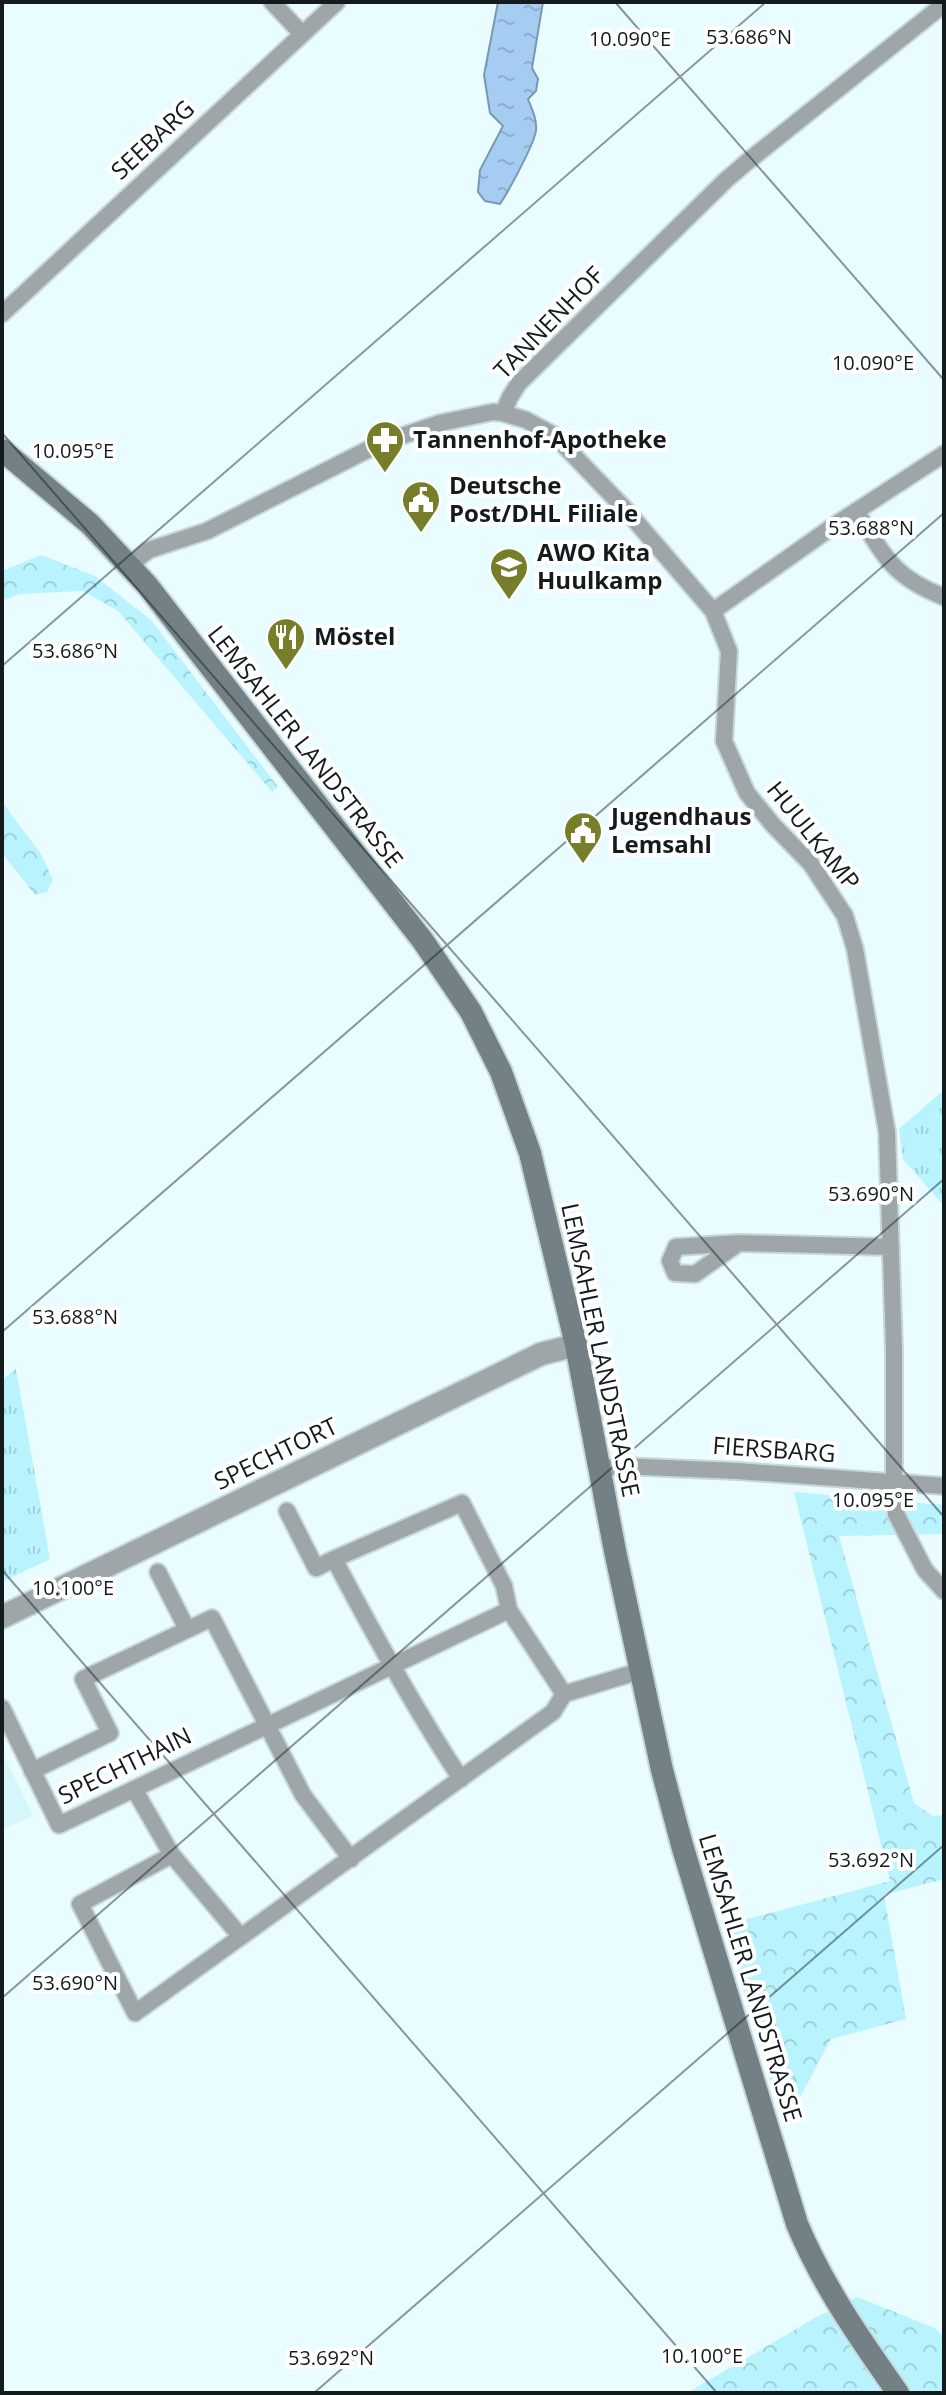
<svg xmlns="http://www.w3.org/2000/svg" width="946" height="2395" font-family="'Open Sans',sans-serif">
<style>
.built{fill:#d5f6fb}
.grass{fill:url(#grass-tufts)}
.forest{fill:url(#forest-crowns)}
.water{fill:url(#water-ripples);stroke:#7998b2;stroke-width:2}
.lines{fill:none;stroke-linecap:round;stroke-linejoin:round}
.minor-casing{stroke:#c7d8db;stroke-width:20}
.tertiary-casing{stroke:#c7d8db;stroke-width:26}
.secondary-casing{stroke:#c7d8db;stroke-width:26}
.minor{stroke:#9ea6aa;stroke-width:16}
.tertiary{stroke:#9ea6aa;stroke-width:22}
.secondary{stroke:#738085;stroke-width:22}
.ticks{fill:none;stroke:#131b1d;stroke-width:2;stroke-opacity:0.45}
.labels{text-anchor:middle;stroke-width:8;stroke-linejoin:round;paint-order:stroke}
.street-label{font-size:24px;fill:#131b1d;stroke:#fff}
.poi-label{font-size:24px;font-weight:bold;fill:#131b1d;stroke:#fff;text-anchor:start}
.ticks-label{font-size:20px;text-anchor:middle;fill:#131b1d;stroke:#fff;stroke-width:8;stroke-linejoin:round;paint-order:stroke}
</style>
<defs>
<pattern id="grass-tufts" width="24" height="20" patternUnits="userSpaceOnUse" patternTransform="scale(2)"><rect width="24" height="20" fill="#b9f4fe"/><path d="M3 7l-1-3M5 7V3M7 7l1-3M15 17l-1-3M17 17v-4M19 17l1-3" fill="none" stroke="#9ed1d9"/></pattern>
<pattern id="forest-crowns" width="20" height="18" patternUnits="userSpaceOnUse" patternTransform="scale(2)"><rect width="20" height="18" fill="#b9f4fe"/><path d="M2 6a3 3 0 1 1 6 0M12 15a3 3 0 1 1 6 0" fill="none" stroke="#9ed1d9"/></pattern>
<pattern id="water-ripples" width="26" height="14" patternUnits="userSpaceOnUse" patternTransform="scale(2)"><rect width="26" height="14" fill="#a5cdf2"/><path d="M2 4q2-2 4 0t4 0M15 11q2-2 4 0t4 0" fill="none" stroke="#8dafcf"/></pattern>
</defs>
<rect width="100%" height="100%" fill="#e9fcff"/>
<path class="built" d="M2,1752L33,1815L2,1830Z"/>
<path class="grass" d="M944,1090V1206L903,1159L899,1129Z
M16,1369L50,1559L2,1582V1380Z"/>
<path class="forest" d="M41,555L95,576L151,620L278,787L272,792L118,611L83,591L19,594L2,601V571Z
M2,802L41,854L53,880L47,892L35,895L2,853Z
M794,1492L944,1505V1534L839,1536L914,1803L933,1816L944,1815V1879L884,1895L906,2019L831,2039L784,2128L725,1925L890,1881Z
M857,2297L935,2328L944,2337V2393H687L815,2318Z"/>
<path class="water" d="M498,2H543L532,68L538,79L536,91L528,99C532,109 537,119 536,130C535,143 508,192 500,204L485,201L478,192L480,170L503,126L490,113L484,75Z"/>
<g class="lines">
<defs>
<path id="minor" d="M272,2L302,34
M2,314L337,2
M503,413L510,397L519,383L726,180L747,162L944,4
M856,511C885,556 891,576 944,597
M129,565L149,550L207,531L381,443L440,423L493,412L503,413L526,420L554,435L626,510L713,611L729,651L724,741L747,793L773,825L811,864L845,916L855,949L887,1132L894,1350V1482L896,1514L925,1570L944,1591
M713,611L832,527L944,454
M739,1243L695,1274L675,1273L670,1261L676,1247L739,1243L891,1247
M600,1469L620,1466L737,1471L944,1486
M287,1511L316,1568L334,1559
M158,1572L187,1629
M2,1708L59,1825L509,1610L564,1694L640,1671
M32,1771L110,1733L83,1679L212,1618L303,1795L351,1859
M461,1779C414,1708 374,1635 334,1559L462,1503L504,1586L509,1610
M134,1789L172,1855
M241,1937L172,1855L80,1904L135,2013L553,1712L564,1694"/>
<path id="tertiary" d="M2,1617L541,1354L576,1345"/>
<path id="secondary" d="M2,450L90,524L147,585L423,941L471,1012L501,1072L530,1153L576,1345L615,1551L662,1770L682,1845L797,2224C823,2286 860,2339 898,2393"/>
</defs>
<use href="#minor" class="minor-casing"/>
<use href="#tertiary" class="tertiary-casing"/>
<use href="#secondary" class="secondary-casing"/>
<use href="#minor" class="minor"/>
<use href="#tertiary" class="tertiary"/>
<use href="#secondary" class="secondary"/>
</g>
<path class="ticks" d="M615,2L944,380M2,433L944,1517M2,666L766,2M2,1332L944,513M2,1570L717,2393M2,1998L944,1179M314,2393L944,1845"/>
<defs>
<symbol id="pharmacy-pin" viewBox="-11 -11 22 30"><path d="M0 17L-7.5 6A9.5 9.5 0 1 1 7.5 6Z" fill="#777e29" stroke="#fff"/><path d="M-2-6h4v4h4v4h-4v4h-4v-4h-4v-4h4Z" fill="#fff"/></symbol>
<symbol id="civic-pin" viewBox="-11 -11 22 30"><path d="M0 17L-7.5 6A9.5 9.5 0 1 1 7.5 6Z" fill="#777e29" stroke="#fff"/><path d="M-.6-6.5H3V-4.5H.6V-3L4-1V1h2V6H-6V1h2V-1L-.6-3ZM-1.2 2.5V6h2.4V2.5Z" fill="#fff"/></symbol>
<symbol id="school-pin" viewBox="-11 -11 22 30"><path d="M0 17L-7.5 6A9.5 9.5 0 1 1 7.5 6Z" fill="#777e29" stroke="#fff"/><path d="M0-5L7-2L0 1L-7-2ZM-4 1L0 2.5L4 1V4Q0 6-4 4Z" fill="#fff"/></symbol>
<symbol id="restaurant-pin" viewBox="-11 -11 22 30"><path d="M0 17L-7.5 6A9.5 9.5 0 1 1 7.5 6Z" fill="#777e29" stroke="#fff"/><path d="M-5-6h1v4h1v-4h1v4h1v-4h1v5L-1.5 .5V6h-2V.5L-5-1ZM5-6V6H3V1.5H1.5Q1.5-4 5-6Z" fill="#fff"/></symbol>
</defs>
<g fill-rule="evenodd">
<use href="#pharmacy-pin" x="363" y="418" width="44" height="60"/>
<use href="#civic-pin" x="399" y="478" width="44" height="60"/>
<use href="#school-pin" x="487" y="545" width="44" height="60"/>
<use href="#restaurant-pin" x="264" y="615" width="44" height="60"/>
<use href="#civic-pin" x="561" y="809" width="44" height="60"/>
</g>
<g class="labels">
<g class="street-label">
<text transform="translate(153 140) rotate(-43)" y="8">SEEBARG</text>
<text transform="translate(549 323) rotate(-46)" y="8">TANNENHOF</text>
<text transform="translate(305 747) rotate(52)" y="8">LEMSAHLER LANDSTRASSE</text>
<text transform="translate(813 836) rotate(51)" y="8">HUULKAMP</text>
<text transform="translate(600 1350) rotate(78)" y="8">LEMSAHLER LANDSTRASSE</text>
<text transform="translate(774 1450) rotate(4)" y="8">FIERSBARG</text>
<text transform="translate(276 1454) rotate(-26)" y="8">SPECHTORT</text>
<text transform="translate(125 1766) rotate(-26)" y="8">SPECHTHAIN</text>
<text transform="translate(750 1978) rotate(73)" y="8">LEMSAHLER LANDSTRASSE</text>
</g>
<g class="poi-label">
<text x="413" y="448">Tannenhof-Apotheke</text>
<text x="449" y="494">Deutsche<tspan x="449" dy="28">Post/DHL Filiale</tspan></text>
<text x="537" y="561">AWO Kita<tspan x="537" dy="28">Huulkamp</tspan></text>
<text x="314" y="645">Möstel</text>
<text x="611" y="825">Jugendhaus<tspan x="611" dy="28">Lemsahl</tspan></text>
</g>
</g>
<g class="ticks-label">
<text x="749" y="44">53.686°N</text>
<text x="630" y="46">10.090°E</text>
<text x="873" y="370">10.090°E</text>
<text x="73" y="458">10.095°E</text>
<text x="871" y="535">53.688°N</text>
<text x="75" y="658">53.686°N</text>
<text x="871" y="1201">53.690°N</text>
<text x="75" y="1324">53.688°N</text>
<text x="873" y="1507">10.095°E</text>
<text x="73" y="1595">10.100°E</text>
<text x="871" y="1867">53.692°N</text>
<text x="75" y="1990">53.690°N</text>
<text x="702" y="2363">10.100°E</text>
<text x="331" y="2365">53.692°N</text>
</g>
<rect width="946" height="2395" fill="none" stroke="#131b1d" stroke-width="8"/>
</svg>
